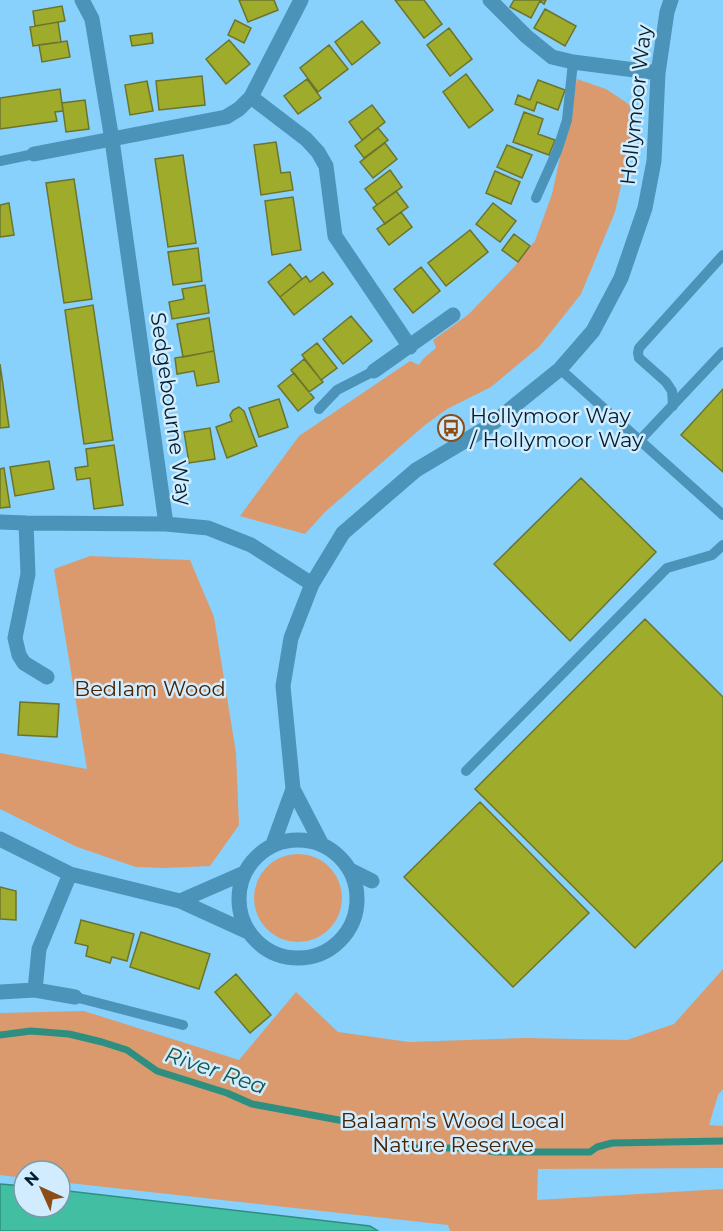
<svg xmlns="http://www.w3.org/2000/svg" width="723" height="1231" font-family="Montserrat,sans-serif">
<style>
.green{fill:#da9a6e}
.water{fill:#42bea2;stroke:#2e8e80;stroke-width:1.5}
.lines{fill:none;stroke-linecap:round;stroke-linejoin:round}
.stream{stroke:#2e8e80;stroke-width:7}
.building{fill:#9fab2b;stroke:#6c742c;stroke-width:1.5}
.lane{stroke:#4c93ba;stroke-width:10}
.street{stroke:#4c93ba;stroke-width:15}
.labels{text-anchor:middle;stroke-width:5;stroke-linejoin:round;paint-order:stroke}
.street-label{font-size:21px;fill:#001f2f;stroke:#d0ecfe}
.poi-label{font-size:21px;fill:#001f2f;stroke:#d0ecfe;text-anchor:start}
.park-label{font-size:21px;fill:#472203;stroke:#d0ecfe}
.water-label{font-size:22px;font-style:italic;fill:#15584a;stroke:#d0ecfe}
</style>
<rect width="100%" height="100%" fill="#87d1fc"/>
<path class="green" d="M577,79L606,89L630,105L631,142L615,212L581,294L539,347L491,387L447,409L425,425L325,512L305,534L240,516L299,436L410,361L419,365L423,359L436,348L433,340L469,314L514,267L535,241L552,194Z
M90,556L190,560L214,617L236,753L239,825L210,866L164,868L136,867L77,847L0,809V753L87,769L54,569Z
M254 898a44 44 0 1 1 88 0a44 44 0 1 1-88 0Z
M723,969V1089L718,1095L709,1125L723,1126V1168L538,1169L537,1200L723,1189V1231H450L448,1225L60,1182V1171H24V1178L0,1175V1013L84,1011L239,1060L296,992L338,1032L409,1042L525,1038L627,1040L674,1024Z"/>
<path class="water" d="M0,1184L24,1186V1207H60V1190L370,1226L378,1231H0Z"/>
<g class="lines">
<path class="stream" d="M0,1035L31,1031L69,1034L102,1042L127,1050L157,1071L227,1093L252,1104L355,1123
M387,1141L401,1148H475L495,1152H590L597,1147L612,1143L723,1141"/>
</g>
<path class="building" d="M239,0H274L278,10L248,22Z
M395,0H424L442,24L424,38Z
M514,0H546L544,4L540,1L531,18L510,7Z
M62,6L65,21L35,26L33,11Z
M545,9L576,26L565,46L534,28Z
M235,20L251,28L244,43L228,35Z
M362,21L380,43L352,65L335,42Z
M58,22L61,42L33,46L30,27Z
M449,28L472,59L450,76L427,45Z
M152,33L153,43L132,46L130,36Z
M229,40L250,64L226,84L206,59Z
M67,41L70,57L42,62L39,45Z
M329,45L348,69L318,92L300,68Z
M466,74L493,110L469,128L443,92Z
M202,76L205,105L159,110L156,81Z
M307,79L321,98L298,114L284,96Z
M538,80L565,90L558,110L537,102L534,111L515,104L518,95L530,100Z
M147,81L153,111L130,115L125,85Z
M60,89L63,111L55,112L57,121L0,129V98Z
M85,100L89,129L66,132L62,103Z
M372,105L385,122L362,140L349,122Z
M524,112L543,119L538,134L555,140L549,155L513,142Z
M378,128L388,140L364,158L355,146Z
M276,142L281,173L290,172L293,190L261,195L254,145Z
M385,143L397,159L373,178L360,162Z
M507,145L532,155L522,178L497,167Z
M183,155L196,243L168,247L155,159Z
M390,170L402,187L377,205L365,189Z
M495,171L520,182L511,204L486,193Z
M74,179L92,299L64,303L46,183Z
M396,191L408,207L385,224L373,208Z
M293,197L301,250L272,255L265,201Z
M9,203L14,235L0,237V205Z
M493,203L516,221L500,242L476,224Z
M401,212L412,227L389,245L377,229Z
M470,230L488,252L446,286L428,263Z
M514,234L530,246L518,262L502,250Z
M198,248L202,281L173,285L168,252Z
M290,264L302,279L280,297L268,282Z
M421,267L440,291L413,313L394,289Z
M323,272L333,284L294,315L280,297L306,276L310,282Z
M205,285L209,313L172,319L169,302L184,299L182,289Z
M93,305L113,440L84,444L65,310Z
M351,316L372,341L343,364L323,339Z
M209,318L214,351L183,357L177,324Z
M317,343L337,368L321,380L302,355Z
M214,351L219,382L197,386L194,371L177,374L175,358Z
M304,359L323,382L309,392L291,370Z
M0,364L9,427L0,428Z
M294,373L314,398L298,411L278,386Z
M723,389V472L681,435Z
M279,399L288,427L259,437L249,408Z
M239,407L244,411L257,446L227,458L216,427L232,421L230,415L233,410Z
M210,428L215,459L189,463L184,432Z
M114,445L123,505L94,509L90,478L77,480L75,468L88,466L86,449Z
M49,461L54,489L15,496L10,467Z
M4,468L10,507L0,508V469Z
M581,478L656,552L570,641L494,564Z
M645,619L723,697V860L635,948L475,789Z
M20,702L59,704L57,737L18,735Z
M480,802L589,913L513,987L404,877Z
M0,887L16,891V920L0,919Z
M81,920L134,934L127,961L112,957L110,963L86,956L88,946L75,943Z
M141,932L210,954L199,989L130,967Z
M236,974L271,1015L250,1033L215,992Z"/>
<g class="lines">
<path class="lane" d="M0,161L34,154
M536,198L557,151L567,120L573,62
M560,369L723,515
M673,406L672,391L666,382L639,358L638,353L639,348L723,255
M319,409L337,390L374,371
M640,440L723,352
M466,771L667,568L712,555L723,545
M75,997L183,1025"/>
<path class="street" d="M82,0L92,19L112,140L166,524L208,528L251,545L312,584
M490,0L526,36L552,57L573,62L658,73
M251,97L306,139L318,152L326,166L335,236L410,347
M34,154L226,117L239,109L251,97L301,0
M374,371L453,315
M0,522L26,523
M47,677L24,663L19,655L15,638L28,574L26,523L166,524
M0,839L70,874L180,901L248,932
M239 899a59 59 0 1 1 118 0a59 59 0 1 1-118 0Z
M273,844L293,789
M322,845L293,789L283,686L291,638L312,584L343,533L416,470L488,427L560,369L593,331L621,278L645,208L654,161L658,73L667,12L671,0
M350,870L372,881
M180,901L244,873
M35,990L39,949L70,874
M0,992L35,990L75,997"/>
</g>
<defs>
<symbol id="bus-ring" viewBox="-11 -11 22 22"><circle r="9.5" fill="#d0ecfe" stroke="#8c4c16" stroke-width="1.5"/><path d="M-5-6H5V4H4V6H2V4H-2V6H-4V4H-5ZM-3.5-4V0h7V-4ZM-3.5 1.2v1.5H-2V1.2ZM2 1.2v1.5H3.5V1.2Z" fill="#8c4c16"/></symbol>
</defs>
<g fill-rule="evenodd">
<use href="#bus-ring" x="436" y="413" width="30" height="30"/>
</g>
<g class="labels">
<g class="street-label">
<text transform="translate(636 105) rotate(-84)" y="7">Hollymoor Way</text>
<text transform="translate(171 409) rotate(82)" y="7">Sedgebourne Way</text>
</g>
<g class="poi-label">
<text x="470" y="423">Hollymoor Way<tspan x="470" dy="24">/ Hollymoor Way</tspan></text>
</g>
<g class="park-label">
<text x="150" y="696">Bedlam Wood</text>
<text x="453" y="1128">Balaam's Wood Local<tspan x="453" dy="24">Nature Reserve</tspan></text>
</g>
<g class="water-label">
<text transform="translate(216 1070) rotate(19)" y="8">River Rea</text>
</g>
</g>
<g transform="translate(42 1189) rotate(315)"><circle r="28" fill="#d0ecfe" stroke="#7d9aab" stroke-width="1.5"/>
<path d="M0-4.5L10 22L0 15L-10 22Z" fill="#8c4c16"/>
<text y="-9" font-size="16" font-weight="bold" text-anchor="middle" fill="#001f2f">N</text>
</g>
</svg>
